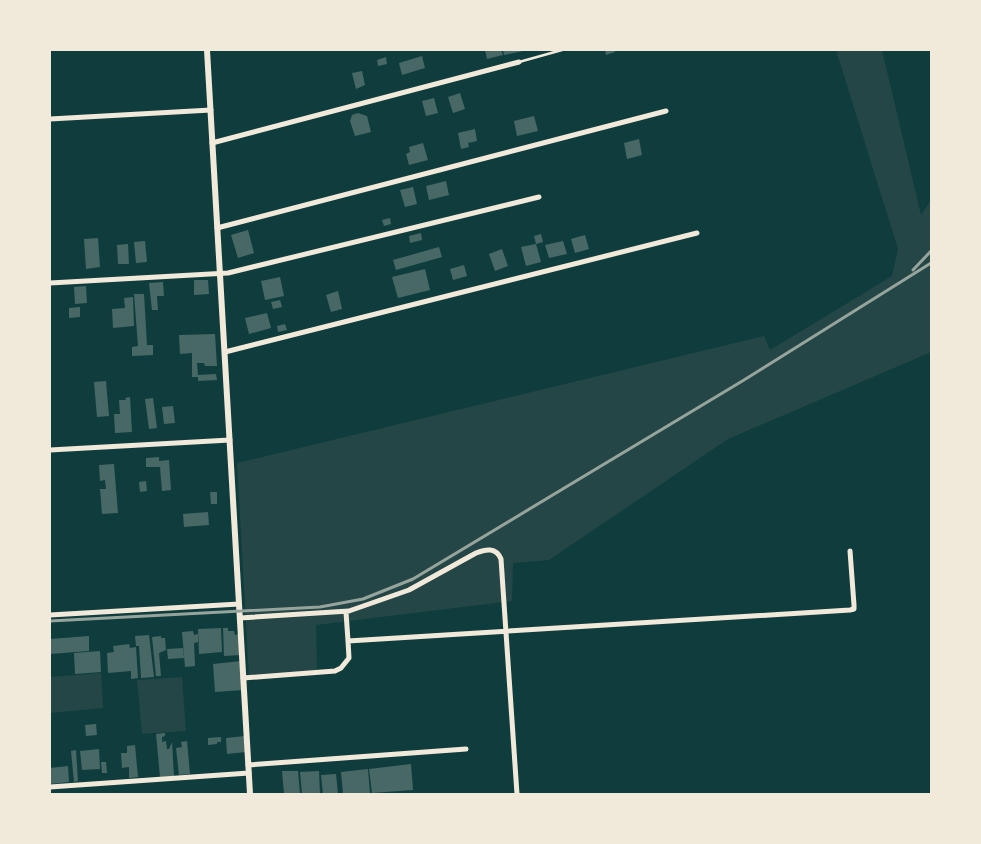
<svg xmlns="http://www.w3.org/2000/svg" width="981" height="844" font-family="Figtree,sans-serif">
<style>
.green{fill:#244646}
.building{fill:#486865}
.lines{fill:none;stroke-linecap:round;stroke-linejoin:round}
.service{stroke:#f1e9da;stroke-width:2.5}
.minor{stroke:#f1e9da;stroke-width:5}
.tertiary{stroke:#f1e9da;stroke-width:6}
.rail{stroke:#97a49c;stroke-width:3}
</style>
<rect width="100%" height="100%" fill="#0f3d3e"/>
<path class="green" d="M836,50H882L921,215L931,200V352L728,439L549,560L513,563L512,601L316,625L317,673L249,677L237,463L764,336L770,350L892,276L898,249Z
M101,673L103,708L50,713V677Z
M182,677L186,731L142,734L137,680Z"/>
<path class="building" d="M485,50H501L503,55L487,59Z
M503,50H523V51L504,55Z
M605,50H614L615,52L606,55Z
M422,56L425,68L402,75L399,63Z
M386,57L387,64L378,66L377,60Z
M362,71L365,85L356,89L352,73Z
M460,93L465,109L453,113L448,97Z
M434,98L438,113L426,116L422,101Z
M358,113L367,116L371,132L355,136L350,121L352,115Z
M534,116L538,131L517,136L514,121Z
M475,129L477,141L468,143L469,147L461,149L458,133Z
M639,139L642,155L627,159L624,143Z
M423,143L428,160L409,165L406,154L410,152L409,147Z
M446,181L449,195L429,200L426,186Z
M413,187L417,204L405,207L400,190Z
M390,218L391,224L384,226L382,220Z
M248,230L254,253L238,258L231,235Z
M421,233L422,240L410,243L409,236Z
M541,234L543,242L536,244L534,236Z
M585,235L589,249L575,253L571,239Z
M98,238L100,267L86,269L84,239Z
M145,241L147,262L136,263L134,242Z
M563,241L567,254L549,258L545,245Z
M128,244L129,264H118L117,245Z
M536,244L541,262L526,266L521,247Z
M439,247L442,257L396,270L393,260Z
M502,249L508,266L495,271L489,254Z
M464,265L467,276L453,280L450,269Z
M425,269L430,290L398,298L392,277Z
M280,277L284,296L265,300L261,281Z
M194,280H208L209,294L194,295Z
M163,282L164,296H157L158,310H152L149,283Z
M86,286L87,303L75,304L74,287Z
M338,291L342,309L331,312L326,295Z
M134,294H144L147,345H153V355L132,356V347L138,346Z
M133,297L134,326L113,328L112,309L125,308L124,298Z
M280,300L282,307L273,309L271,302Z
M80,307V317L69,318V308Z
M267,313L271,328L249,334L245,318Z
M285,324L287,330L278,332L277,326Z
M215,334L217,366H205L204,363H197L198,375L216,374L217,380L198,381V377H192V353L180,354L179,335Z
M106,381L109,416L97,417L94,382Z
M130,397L132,432L115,433L114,414H120L119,400H126L125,398Z
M153,398L157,428L149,429L145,399Z
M173,406L175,423L164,424L162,407Z
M159,457V461L169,460L171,490L162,491L160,467H146V458Z
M114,464L118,513L102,514L100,489H106L105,480L100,481L99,465Z
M146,481L147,491L140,492L139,482Z
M210,492H217V504H211Z
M208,512L209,525L184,527L183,514Z
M221,628L222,652L199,654L198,629Z
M223,628H228V631H234L235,635L240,634L241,655L224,656Z
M193,631L194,635L198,634V642L194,643L195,666L185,667L182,632Z
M149,635L154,677L141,678L139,646H136L135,636Z
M89,636V651L50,654V639Z
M161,636V638H165L166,650L159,653L161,676H156L152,637Z
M129,644L130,648L136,647L138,678L131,679V671L108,673L107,653L114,652L113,646Z
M183,648L184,658L168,659L167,649Z
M100,651L101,672L75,674L74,653Z
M241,661L243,690L215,692L213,664Z
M96,724L97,735L86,736L85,725Z
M165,733V736L162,737V742L166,741L167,749H169L172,742L174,776L160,777L156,734Z
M245,736L246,752L227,754L226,738Z
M221,737V742H217V744L208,745V738Z
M187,741L190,774L179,775L176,748L182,747L181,742Z
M135,745L138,777L129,778V767L122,768L121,753H127V746Z
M99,749L100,769L82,770L80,751Z
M76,750L78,781L74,782L71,751Z
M101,762H106L107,773H102Z
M411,764L413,790L372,793L369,769Z
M68,766L69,782L50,784V768Z
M368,769L370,794H343L341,772Z
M282,771H298L300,794H284Z
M319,771L320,794H302L300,772Z
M336,774L338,794H323L321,775Z"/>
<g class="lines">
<path class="service" d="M519,62L562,50"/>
<path class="minor" d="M50,119L211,110
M212,143L519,62
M217,228L666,111
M50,283L228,273L539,197
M225,352L697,233
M50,450L230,440
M346,612L348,641
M50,615L239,604
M240,618L349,611L409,590L476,553C486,549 496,547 501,559L517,794
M243,678L335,671L341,668L349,658L348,641L850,610L854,609V605L850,551
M248,765L466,749
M50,787L249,773"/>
<path class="tertiary" d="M207,50L250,794"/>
<path class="rail" d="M913,270L931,251
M50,621L320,607L363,599L413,579L744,380L931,263"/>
</g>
<rect width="981" height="844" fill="none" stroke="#f1e9da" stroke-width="102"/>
</svg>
